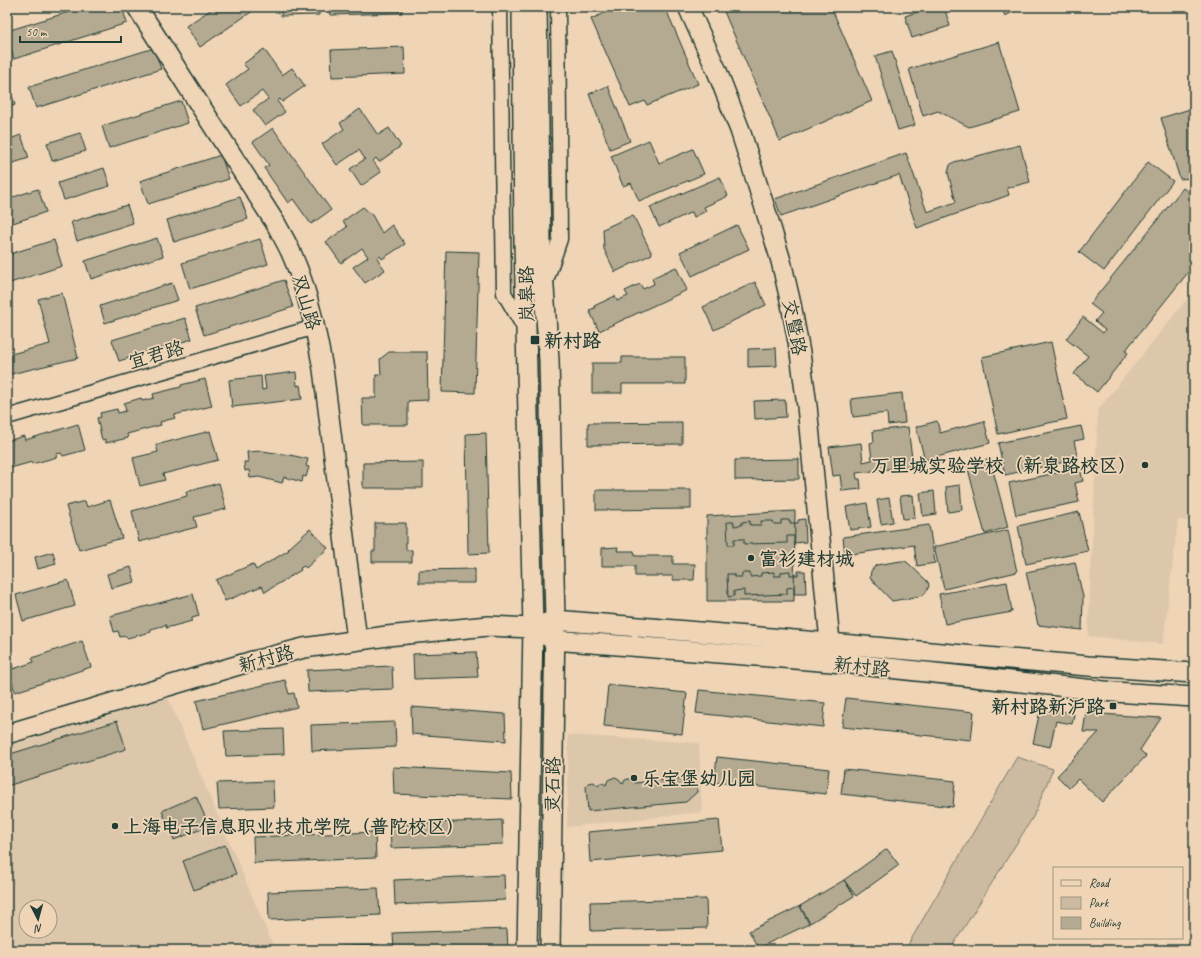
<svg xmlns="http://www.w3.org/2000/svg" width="1201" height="957" font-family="Caveat,'LXGW WenKai TC',sans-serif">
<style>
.built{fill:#ddc7ab;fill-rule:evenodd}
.green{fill:#cdbba1;stroke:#767c6a}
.building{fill:#b4aa92;stroke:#1f3d34}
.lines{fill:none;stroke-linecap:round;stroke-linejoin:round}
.street-casing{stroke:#1f3d34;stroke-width:17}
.secondary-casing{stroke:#1f3d34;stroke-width:22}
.street{stroke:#efd4b6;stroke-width:14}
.secondary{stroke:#efd4b6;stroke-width:19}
.poi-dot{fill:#1f3d34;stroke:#efd4b6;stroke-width:1.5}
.labels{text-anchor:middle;stroke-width:3.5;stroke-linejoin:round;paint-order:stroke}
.street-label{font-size:19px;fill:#1f3d34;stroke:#efd4b6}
.poi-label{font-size:19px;font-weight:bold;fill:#1f3d34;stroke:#efd4b6;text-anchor:start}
</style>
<rect width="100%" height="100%" fill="#efd4b6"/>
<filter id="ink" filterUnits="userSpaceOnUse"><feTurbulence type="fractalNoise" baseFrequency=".025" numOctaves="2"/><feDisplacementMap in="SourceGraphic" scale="8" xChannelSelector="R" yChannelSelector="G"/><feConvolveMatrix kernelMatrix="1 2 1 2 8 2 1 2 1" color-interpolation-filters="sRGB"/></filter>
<g filter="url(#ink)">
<path class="built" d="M1194,290V522L1178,520L1163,644L1088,636L1098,410Z
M168,698L275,950H7V746ZM26,907H50V931H26Z
M568,735L699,743L702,812L567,827Z"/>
<path class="green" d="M1017,757L1053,769L1033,817L950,950H905Z"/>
<path class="building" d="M85,7H122L127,23L14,59L7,38V31Z
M215,7H256L257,8L200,47L186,26Z
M281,7H319V15L281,16Z
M329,7H402V13L330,15Z
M609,7H665L698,84L647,105L645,101L630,107L591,19L607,12L606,9Z
M722,7H831L872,101L780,141Z
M933,7H944L950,26L912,38L905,16Z
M1001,7H1023L1005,16Z
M999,42L1020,112L969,127L938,111L923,116L909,69Z
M404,47L405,74L332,77L331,50Z
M154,48L161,69L36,108L29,87Z
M264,49L282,75L292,68L305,86L282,102L280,99L277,101L285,112L265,126L253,110L268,99L262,91L241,106L226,85L248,69L243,64Z
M892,51L915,125L898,130L875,56Z
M7,86H9L15,105L7,108Z
M608,86L630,141L610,149L589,94Z
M181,101L188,123L109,148L102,126Z
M360,109L378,135L389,128L401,146L379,162L376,158L373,161L381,172L361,186L350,169L365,159L359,150L337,165L322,144L344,129L340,123Z
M1190,109L1194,125V178L1180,179L1161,118Z
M273,128L331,210L311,224L293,199L288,203L264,168L269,165L253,142Z
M80,133L86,151L52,161L47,143Z
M21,135L29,158L7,165V140Z
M649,140L659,163L693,149L704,174L639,201L631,183L623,186L611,156Z
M1020,145L1030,182L1007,188L1009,195L917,228L899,175L781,216L775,199L906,153L927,212L956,202L948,173L950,165L954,162Z
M221,155L229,179L148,204L140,181Z
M1148,162L1173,181L1104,271L1079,252Z
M104,168L110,186L64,200L58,183Z
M720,177L728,196L704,207L706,211L694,217L692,212L659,227L650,207Z
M1183,188L1194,196V265L1125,351L1128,353L1097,392L1074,374L1088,356L1066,339L1083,317L1103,333L1105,330L1095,321L1102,313L1090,304Z
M38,189L46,212L7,225V199Z
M240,197L248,219L174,242L167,220Z
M127,205L133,223L77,241L71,222Z
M363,207L372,215L382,233L392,225L405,244L382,259L380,256L377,258L385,270L365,283L353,267L368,257L362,248L341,263L326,242L347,227L343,221Z
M633,215L652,254L615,272L604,249L603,229Z
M737,225L749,249L692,276L680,252Z
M157,238L163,256L91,279L85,261Z
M260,239L268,264L190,289L182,263Z
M54,240L62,266L7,284V255Z
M446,251L479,252L475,393L442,392Z
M676,267L687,290L599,331L589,310L595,308L594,306L615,296L617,301L628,296L625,291L640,284L643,289L654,284L652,278Z
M284,280L293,307L204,335L195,308Z
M755,282L766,305L714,330L703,307Z
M172,283L178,300L105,323L100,306Z
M62,293L78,358L7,375V355L50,344L38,299Z
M185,318L192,339L119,361L112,340Z
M1051,342L1067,419L998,434L982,357Z
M776,348L777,366L748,367V349Z
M389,352H427L428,400L408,401V425H363L362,398H376V375H381L380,359Z
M622,357H685V384H622V393H592V363H622Z
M296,372L297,386L300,385L302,399L232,407L229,380L261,376L262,390L266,389L264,376Z
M205,379L212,406L174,415L175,418L160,422L161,425L127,434L128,438L106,443L105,439L102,440L97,418L101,417L100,413L117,409L118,413L126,411L124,403L141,398L142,401L154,398L153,394L181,387V385Z
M902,393L905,423L888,425L887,413L853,417L851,399Z
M785,400L786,417L755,419L754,401Z
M937,421L940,433L984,421L990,443L925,460L916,427Z
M682,422V444L588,445V423Z
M78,424L85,450L63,456L61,453L56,454L57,457L32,464V462L7,469V441L24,436L25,440Z
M1081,426L1084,439L1074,441L1078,459L1005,475L998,443Z
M908,427L913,466L856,473L857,479H860L861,489L842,491L840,475L833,476L829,447L861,443L863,462L872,460L870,443L874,442L873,431Z
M210,431L218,460L163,474L165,480L140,486L133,458L158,452L156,445Z
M486,433L489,553L468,554L466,434Z
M262,451L290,455L308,459L306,466L309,467L306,477L303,476L302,482L284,477L282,483L259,477L250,478L249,470L245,471L244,462H248L247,452Z
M799,459V479L735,480V460Z
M990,459L1008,527L985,534L967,465Z
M423,462V488H363V463Z
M1080,468L1083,481L1075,483L1079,502L1016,515L1009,483Z
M219,483L226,509L194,517L197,527L139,542L132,511L187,496L186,492Z
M960,485L962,510L948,512L946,487Z
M596,490H691V509L596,510Z
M934,491L936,514L923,516L920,493Z
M913,495L915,518L903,519L900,496Z
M889,498L893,522L881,524L877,500Z
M110,500L122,538L79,550L66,506L85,501L87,507Z
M867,503L871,527L850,530L846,507Z
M795,511L794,601H707V516Z
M1079,512L1088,551L1026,564L1018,526Z
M805,519L806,542L794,543V536H787V543L744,544V539H734V545H728L727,522H734V526L742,525V522L750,521V525H761V521H773L774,524H781V520H790V523H798V520Z
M375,523H406V550H412V562H372V551H375Z
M929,525L935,563L917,566L914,545L845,555L843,537Z
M310,529L328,548L306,568L304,566L300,568L301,570L265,592L262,586L225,601L216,580L253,564L256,570L289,550L288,549Z
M1008,530L1017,572L944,589L934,547Z
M618,547L617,551H634L635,556H673V564H695L694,580H673V576H635V566H602V548Z
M53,552L56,564L38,569L35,557Z
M901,561H905L908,563L928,582L929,586L925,594L921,596L892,601L870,578L871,571L876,565Z
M1075,562L1083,597L1082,630L1038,625L1026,572Z
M131,567L135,582L111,588L107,574Z
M475,569V583H419V570Z
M790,571V575H798V571H805L806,594H794V587L787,588V594L744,596V590L734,591V596L728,597L727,574H734V577H742V573H750V577L761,576V573L774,572V576H781V572Z
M68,580L75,606L23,621L16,595Z
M1007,582L1012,612L945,624L939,594Z
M193,594L199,616L192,618V621L166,628V625L151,629V632L127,638L126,636L120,637L118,631L114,632L110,616Z
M82,641L91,667L15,692L7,667L12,665L13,669L34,662L32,658Z
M476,652L478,677L414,679L413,654Z
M392,666L393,689L308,692L307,670Z
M285,680L289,694L294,693L297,707L203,729L196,701Z
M608,685L687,693L682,734L604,726Z
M699,690L825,703L823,727L696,713Z
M846,698L974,712L971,740L842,727Z
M1041,706L1074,714L1072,724L1056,721L1050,747L1033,743Z
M411,707L505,714L506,741L412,734Z
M1086,713L1161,718L1140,750L1146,756L1102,802L1078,779L1069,788L1057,776L1099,732H1083Z
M117,721L126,749L7,786V755Z
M395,722L396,747L312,751L311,725Z
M283,729L284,754L226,756L224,731Z
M717,757L829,769L826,794L714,782Z
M393,767L511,773L512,799L394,794Z
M844,769L955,781L953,807L841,794Z
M615,777L619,779L623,784L625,780L628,779H631L635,783L684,778L696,781L697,792L686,802L588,811L586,787L588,783L594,782L598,786L600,783H603L606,785L608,780Z
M273,781L274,807L219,809L217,783Z
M196,796L209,826L174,840L162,811Z
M502,820L503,844L391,848L390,825Z
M719,820L722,850L590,862L588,832Z
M375,832L376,858L254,863L253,837Z
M225,845L236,874L194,890L183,861Z
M887,849L899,865L856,896L844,880Z
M504,875L505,900L395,905L394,880Z
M844,880L854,896L810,923L800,906Z
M378,888L380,915L269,920L268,892Z
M706,899L707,928L591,931L590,902Z
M800,906L809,924L758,948L749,931Z
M507,929L508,950H394L393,933Z
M379,945L380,950H295V948Z"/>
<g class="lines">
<defs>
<path id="street" d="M500,7L504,293L525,329
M546,281L560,239L558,7
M7,417L315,327"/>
<path id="secondary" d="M137,7L276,224C282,235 288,245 293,257C308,292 316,331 323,369L357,640
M522,7L524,243L533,628L527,950
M537,7L541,244L549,360L555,620L550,950
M688,7L717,71L740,130L764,205L781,261L791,304L800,353L807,406L832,662
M543,634L554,640L832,662L1114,692L1194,697
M7,734L249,662L304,648L387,636L488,626L533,628L555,620L830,643L1088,666L1194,673"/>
</defs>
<use href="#street" class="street-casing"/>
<use href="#secondary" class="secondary-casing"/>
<use href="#street" class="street"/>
<use href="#secondary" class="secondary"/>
</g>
</g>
<g class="poi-dot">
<rect x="530" y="335" width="10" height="10" rx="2"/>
<circle cx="1145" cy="465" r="4"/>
<circle cx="751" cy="558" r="4"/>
<rect x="1109" y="702" width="8" height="8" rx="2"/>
<circle cx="634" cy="778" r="4"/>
<circle cx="115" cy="826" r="4"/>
</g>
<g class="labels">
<g class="street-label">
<text transform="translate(526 294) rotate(-91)" y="7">岚皋路</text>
<text transform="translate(307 302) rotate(74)" y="7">双山路</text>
<text transform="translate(795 327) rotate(79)" y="7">交暨路</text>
<text transform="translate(156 354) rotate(-16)" y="7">宜君路</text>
<text transform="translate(266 658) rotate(-15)" y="7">新村路</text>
<text transform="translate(862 666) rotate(6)" y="7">新村路</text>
<text transform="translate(552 785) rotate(-89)" y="7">灵石路</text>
</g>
<g class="poi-label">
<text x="544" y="347">新村路</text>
<text x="1137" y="472" text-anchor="end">万里城实验学校（新泉路校区）</text>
<text x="759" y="565">富衫建材城</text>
<text x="1105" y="713" text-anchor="end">新村路新沪路</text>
<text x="642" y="785">乐宝堡幼儿园</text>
<text x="123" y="833">上海电子信息职业技术学院（普陀校区）</text>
</g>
</g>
<rect width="1201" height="957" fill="none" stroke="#efd4b6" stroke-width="24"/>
<rect x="12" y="12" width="1177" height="933" fill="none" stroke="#1f3d34" stroke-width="1.5" filter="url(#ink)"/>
<rect x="1053" y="867" width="130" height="72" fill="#efd4b6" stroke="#9c9882"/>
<rect x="1061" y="880" width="20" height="6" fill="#efd4b6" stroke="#9c9882"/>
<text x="1089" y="887" font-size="12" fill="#1f3d34">Road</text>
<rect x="1061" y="897" width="20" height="12" fill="#cdbba1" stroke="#9c9882"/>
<text x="1089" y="907" font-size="12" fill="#1f3d34">Park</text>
<rect x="1061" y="917" width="20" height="12" fill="#b4aa92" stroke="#9c9882"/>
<text x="1089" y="927" font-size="12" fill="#1f3d34">Building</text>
<g transform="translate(38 919) rotate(174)"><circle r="19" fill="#efd4b6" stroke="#9c9882"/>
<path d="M0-3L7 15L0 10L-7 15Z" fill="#1f3d34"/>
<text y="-6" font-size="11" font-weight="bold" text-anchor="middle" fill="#1f3d34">N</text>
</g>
<path d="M20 36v6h101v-6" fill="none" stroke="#1f3d34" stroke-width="2"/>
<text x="26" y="36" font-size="12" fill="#1f3d34" stroke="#efd4b6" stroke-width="3" paint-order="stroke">50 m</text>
</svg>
